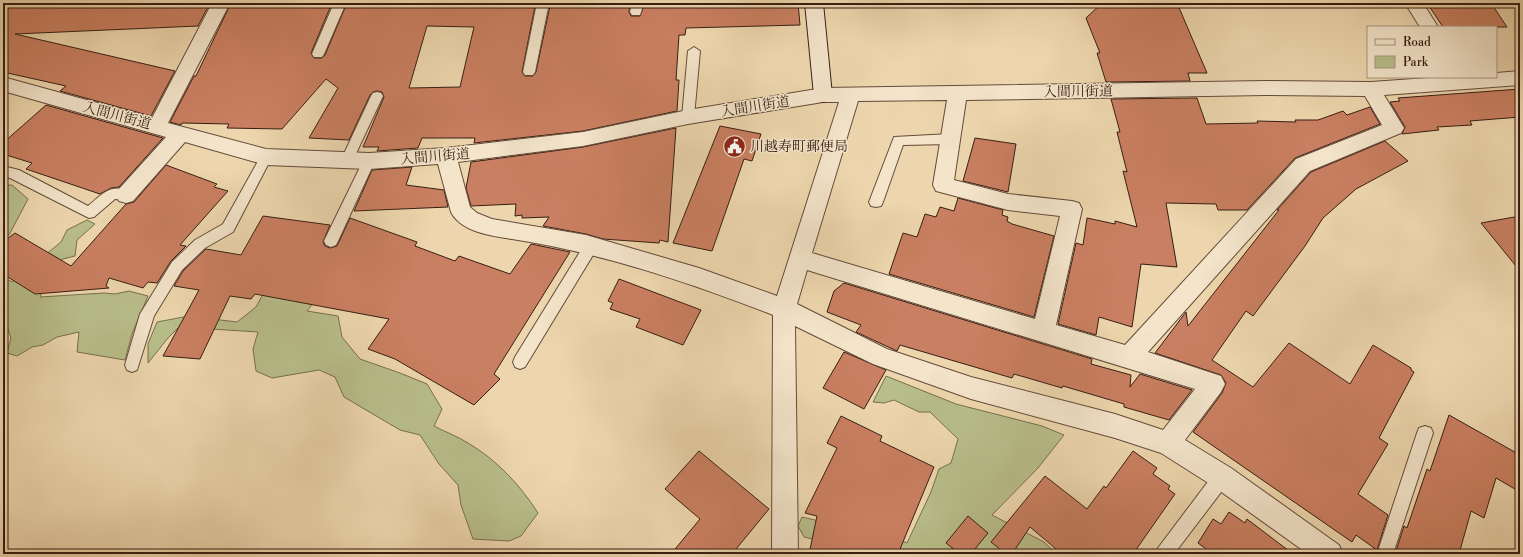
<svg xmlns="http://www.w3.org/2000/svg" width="1523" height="557" font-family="'Libre Bodoni','Noto Serif JP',serif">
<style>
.green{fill:#b8be8a;stroke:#786e4e}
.building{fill:#c97f61;stroke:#371d13;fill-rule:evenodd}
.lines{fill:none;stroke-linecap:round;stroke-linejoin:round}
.lane-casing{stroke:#644b3a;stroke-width:2}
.street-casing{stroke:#644b3a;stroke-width:2}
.secondary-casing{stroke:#371d13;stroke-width:2}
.lane{fill:#f3e4ca;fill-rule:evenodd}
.street{fill:#f3e4ca;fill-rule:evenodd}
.secondary{fill:#f3e4ca;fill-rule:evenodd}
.labels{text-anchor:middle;stroke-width:3;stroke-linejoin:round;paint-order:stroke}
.street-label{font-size:14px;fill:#371d13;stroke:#f3e4ca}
.poi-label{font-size:14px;fill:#371d13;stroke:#f3e4ca;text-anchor:start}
</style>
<rect width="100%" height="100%" fill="#edd6ad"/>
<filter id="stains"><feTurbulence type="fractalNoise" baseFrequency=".005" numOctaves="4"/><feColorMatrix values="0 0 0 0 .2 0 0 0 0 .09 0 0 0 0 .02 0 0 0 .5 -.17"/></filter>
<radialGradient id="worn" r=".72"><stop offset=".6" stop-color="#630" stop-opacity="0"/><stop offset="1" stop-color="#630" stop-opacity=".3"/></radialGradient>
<path class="green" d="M3,185H12L28,199L9,235L3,236Z
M87,220L95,224L77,240L75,256L63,259L54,264L40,297L104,293L115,294L129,291L148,296L132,334L125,360L77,352L79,332L57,337L43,345L32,347L17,356L7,353L11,338L7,326L3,325V277L12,282L61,242L67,230Z
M271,279L317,298L307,311L338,316L342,337L360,359L400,373L427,384L442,409L434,426C445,432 457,436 468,443C497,460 520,485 538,513L521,536L509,541L473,539L461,505L458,485L439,464L420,435L400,430L344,397L335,377L319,370L272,378L256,371L253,349L258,332L179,327L168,338L148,363V344L157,322L194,315L204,318L237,322L256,307Z
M886,376L956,404L1042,426L1064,435L1038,468L992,515L1044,542L1057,554H875L804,537L798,526L802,517L836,525L868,524L907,543L931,492L939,469L951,463L958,439L930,412H919L894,400L884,403L873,402Z"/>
<path class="building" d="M3,3L83,4L210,3L198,26L15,34L175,71L151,116L60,91L66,86L3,72Z
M231,3H332L311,53L314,58H322L325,55L347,3H532V7L535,6L522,72L525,76H533L536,72L550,6L585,3H630L629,12L631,16H640L645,3H798L800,25L686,28L685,35H679L676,80H679L677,111L583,131L474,143L475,138H422L418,148L377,151L379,147H363L384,97L382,92L377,91L373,92L370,95L349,140L309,138L338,88L326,79L282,129L227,128L229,124L182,123L181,125L170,122L194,76H196ZM427,26L474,27L460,87L409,88Z
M1102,3H1177L1207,73H1188L1190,81L1106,82L1097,53H1100L1086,18Z
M1427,3H1491L1507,27H1443Z
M1520,89V117L1470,121L1472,125L1437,127L1439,130L1402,134L1405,127L1390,102L1400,101L1398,98Z
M1197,98L1206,124L1258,123L1257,121L1296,122L1295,120H1318L1343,111L1347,115L1370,107L1380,124L1295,158L1247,210H1218L1216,204L1166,203L1177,267L1141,264L1132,327L1099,317L1096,335L1058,324L1076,243L1083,245L1087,218L1115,224V221L1137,227L1123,171L1127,172L1117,132H1120L1111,99Z
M46,105L163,138L119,187L111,188L100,194L26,169L32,163L3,154V143Z
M720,126L761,134L752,161L744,159L712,251L673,243Z
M676,128L668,242L660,240L659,243L603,239L586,234L543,226L549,217L522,218V215L515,216L516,204L471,206L466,188L471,162L583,147Z
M975,138L1016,144L1008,192L963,181Z
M1385,141L1408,161L1356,189L1323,218L1305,246L1253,316L1246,311L1212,360L1253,387L1289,343L1350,384L1373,345L1411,368V370L1414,372L1379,438L1388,444L1358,494L1388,515L1377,550L1356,535L1352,542L1193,432L1222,393L1226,383L1221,375L1155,353L1186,312L1188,326L1279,210H1277L1311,172Z
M166,165L217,184L214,187L228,191L180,245L186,246L171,261L157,283L148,282L143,288L109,278L106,286L109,288L35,294L3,274V242L15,233L71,266L126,204L134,202Z
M412,167L406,185L444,190L448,207L354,211L372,170Z
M958,198L1003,210L1002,215L1008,217L1007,221L1012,224L1054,236L1034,317L889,274L903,233L917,237L925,214L936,217L940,207L954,211Z
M263,216L330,225L323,242L325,246L330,248L337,246L350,218L417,242L415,246L455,261L459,256L510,274L531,244L570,252L494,374L500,379L474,405L395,359L368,349L389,319L255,294L251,299L230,296L200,359L163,356L199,290L174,286L183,271L206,249L241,255Z
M1520,216V271L1481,223Z
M619,279L701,310L683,345L636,327L640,319L610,309L613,303L608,301Z
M844,283L1092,359L1091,364L1131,375L1130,387L1140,374L1192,390L1169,420L1124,407V404L1063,386L1062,388L1014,374L1012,378L900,345L897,351L856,332L861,325L827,312L834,291Z
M844,352L886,370L864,409L823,388Z
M1449,415L1520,455V492L1496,478L1484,518L1471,511L1459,554H1395L1404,526L1407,528L1427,469L1430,471Z
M841,416L882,436L880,441L934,467L898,554H809L817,516L805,513L837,448L827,443Z
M699,451L769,509L732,554H671L700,519L665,489Z
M1133,451L1157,468L1153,474L1170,486L1168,489L1175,494L1133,554H1062L1030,527L1012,554H1006L991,542L1045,476L1087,509L1104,486L1106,488Z
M1229,512L1245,523L1247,519L1293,554H1213L1198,543L1213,519L1221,524Z
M968,516L988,533L971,554H960L946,543Z"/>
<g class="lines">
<defs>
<path id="lane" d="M334,3H346L324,54L322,57H314L312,54Z
M537,3H549L535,72L533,75H525L523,72Z
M632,3H644L640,15H632L630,12Z
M694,47L700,51L694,117L692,120H684L682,117L688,51Z
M377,92L381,93L383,96L353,160L352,163L347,165L342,163L341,160L371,96L373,93Z
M950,134L954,136L956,139L954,142L950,144L903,145L883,202L881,206L876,207L871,206L869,202L894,137Z
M266,152L270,154L272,157L233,232L205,248L182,270L154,316L137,370L132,372L127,370L125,365L140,314L172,262L195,240L223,224L262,154Z
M369,156L374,158L375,161L338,241L336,245L331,247L326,245L324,241L363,161L364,158Z
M3,166L19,170L88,206C104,193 109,184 131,191L133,195L131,199L126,200L115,199L94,217L89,218L10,178L3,176Z
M591,240L596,242L598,246L596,250L525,367L520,369L515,367L513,362L515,357L586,242Z
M1425,426L1431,428L1433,433L1393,554H1377L1417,433L1419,428Z
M1222,469L1228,471L1230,477L1228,483L1174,554H1156L1158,548L1216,471Z"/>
<path id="street" d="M212,3H230L168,123L266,149L369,153L446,148L583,132L688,110L823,88L1265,81L1371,82L1442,77H1496V73L1520,71V85L1384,95L1404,128L1401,133L1310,171L1148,352L1221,376L1225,384L1221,392L1185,440L1231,468L1339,545L1343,554H1308L1213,486L1161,453L1115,438L971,399L873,364L795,326L798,554H772L773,315C688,282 602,253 512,239C492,236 461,232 451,212L438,164L369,169L266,165L185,142L133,201L126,203L119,201L116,195L119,189L166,137L3,91V77L152,118ZM1265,95L1365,96L1382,125L1296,159L1125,345L1056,325L1082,209L1079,203L1072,201L1008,194L954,180L966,100ZM947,100L933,185L936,191L1008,210L1060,216L1035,319L812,253L858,101ZM823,102H839L777,296L699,268L586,235L492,219L477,213L470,207L458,162L583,146L688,124ZM807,270L1195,389L1163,430L1115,414L971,377L887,349L797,304Z
M1405,3H1423L1438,27H1420Z"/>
<path id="secondary" d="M805,3H823L832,95L830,100L823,102L816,100L814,95Z"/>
</defs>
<use href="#lane" class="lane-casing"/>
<use href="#street" class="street-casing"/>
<use href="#secondary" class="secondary-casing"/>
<use href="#lane" class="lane"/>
<use href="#street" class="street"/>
<use href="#secondary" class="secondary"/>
</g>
<defs>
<symbol id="civic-disc" viewBox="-11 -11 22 22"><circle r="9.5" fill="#8f2418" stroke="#f3e4ca"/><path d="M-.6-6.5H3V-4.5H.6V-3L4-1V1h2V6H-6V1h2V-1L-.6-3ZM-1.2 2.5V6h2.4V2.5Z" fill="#fff"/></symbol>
</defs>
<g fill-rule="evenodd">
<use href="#civic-disc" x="722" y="134" width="25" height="25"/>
</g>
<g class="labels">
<g class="street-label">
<text transform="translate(1078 91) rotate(-1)" y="5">入間川街道</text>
<text transform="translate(755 106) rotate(-9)" y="5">入間川街道</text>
<text transform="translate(117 115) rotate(15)" y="5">入間川街道</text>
<text transform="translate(435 156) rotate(-5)" y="5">入間川街道</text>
</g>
<g class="poi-label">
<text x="750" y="151">川越寿町郵便局</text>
</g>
</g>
<rect width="1523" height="557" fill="none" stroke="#edd6ad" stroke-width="16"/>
<rect x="4" y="4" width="1515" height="549" fill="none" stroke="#371d13" stroke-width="2"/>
<rect x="8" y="8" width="1507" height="541" fill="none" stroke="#371d13"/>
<rect x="1367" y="26" width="130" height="52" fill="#f3e4ca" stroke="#a89481"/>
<rect x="1375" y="39" width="20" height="6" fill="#f3e4ca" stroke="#a89481"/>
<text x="1403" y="46" font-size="12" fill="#371d13">Road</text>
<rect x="1375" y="56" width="20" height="12" fill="#b8be8a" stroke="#a89481"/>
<text x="1403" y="66" font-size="12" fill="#371d13">Park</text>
<rect width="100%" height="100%" filter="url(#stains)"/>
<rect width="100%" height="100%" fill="url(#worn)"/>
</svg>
